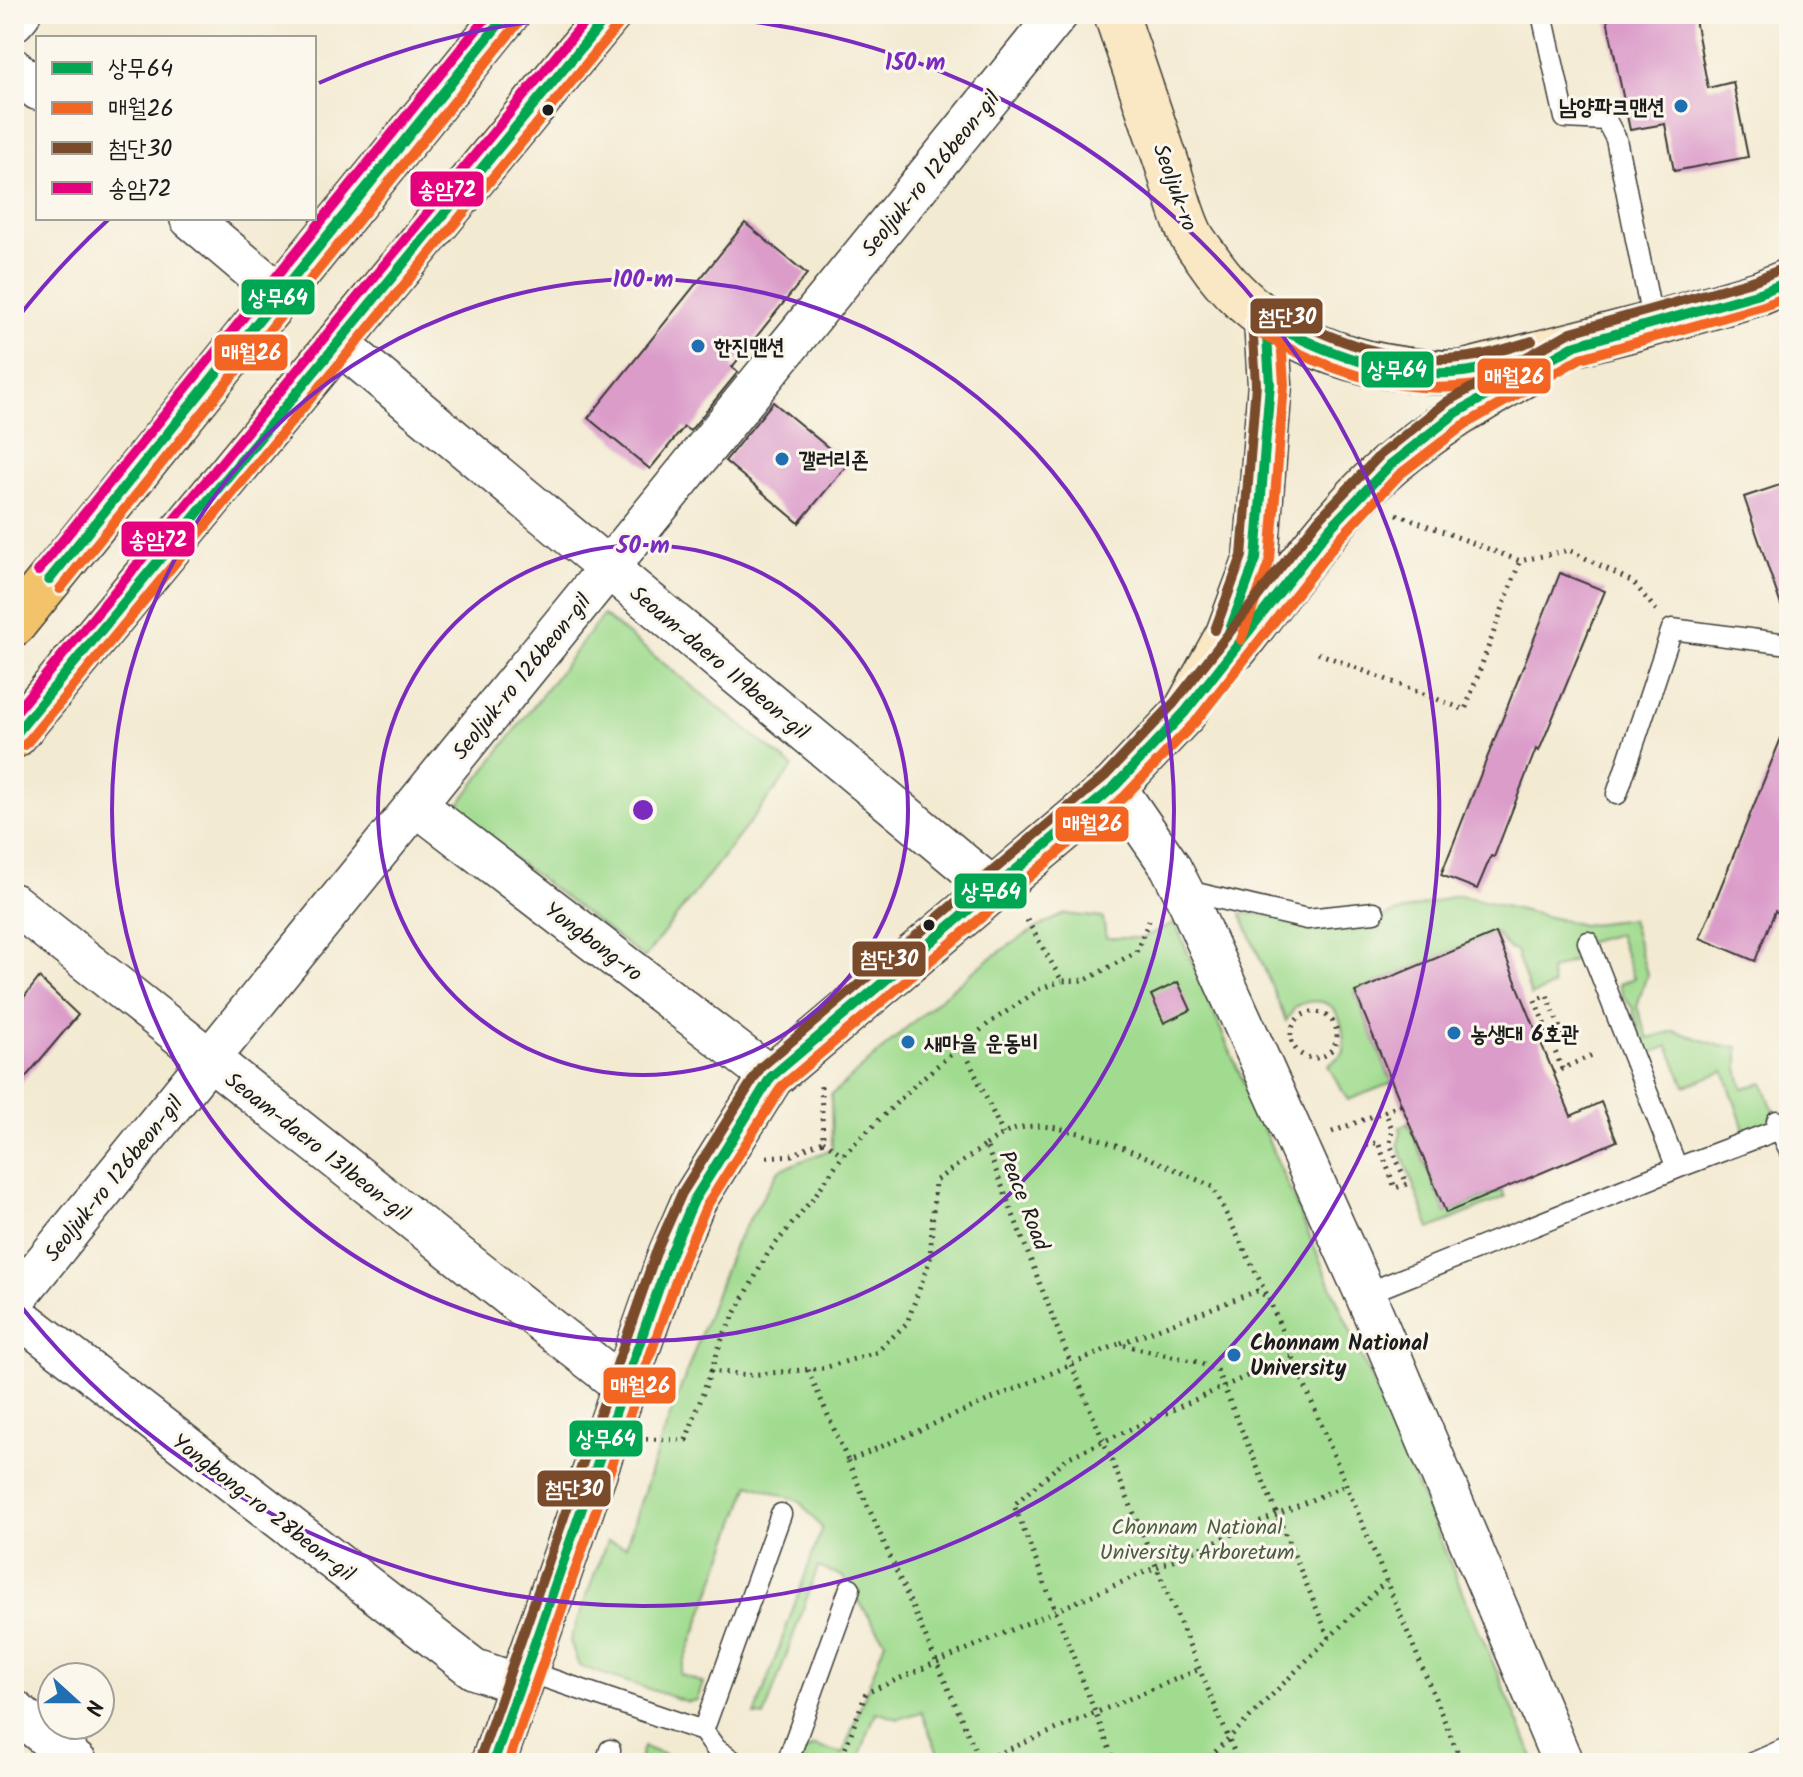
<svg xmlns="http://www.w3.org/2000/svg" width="1803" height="1777" font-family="Kalam,'Poor Story',sans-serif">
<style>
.green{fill:#a0db8f;stroke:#5e7c56;stroke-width:2}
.building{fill:#db9cca}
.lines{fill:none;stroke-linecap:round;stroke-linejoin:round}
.lane-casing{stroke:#3c3b37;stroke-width:23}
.street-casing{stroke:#3c3b37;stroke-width:43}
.secondary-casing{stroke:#3c3b37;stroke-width:47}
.primary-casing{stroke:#3c3b37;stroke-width:47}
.path{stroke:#3c3b37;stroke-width:5;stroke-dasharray:2 6;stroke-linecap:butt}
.lane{stroke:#fff;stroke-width:20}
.street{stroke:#fff;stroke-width:40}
.secondary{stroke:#fae7c3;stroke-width:44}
.primary{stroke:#f2c36a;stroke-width:44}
.bus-1-casing{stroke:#fbf7ec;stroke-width:16}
.bus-2-casing{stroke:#fbf7ec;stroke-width:16}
.bus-3-casing{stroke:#fbf7ec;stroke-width:16}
.bus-4-casing{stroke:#fbf7ec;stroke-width:16}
.bus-1{stroke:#00a651;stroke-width:10}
.bus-2{stroke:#f26522;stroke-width:10}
.bus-3{stroke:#7a4b2a;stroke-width:10}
.bus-4{stroke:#e5007d;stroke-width:10}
.ring{fill:none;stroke:#7b2cbf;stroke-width:4}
.poi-dot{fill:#1f6fb2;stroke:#fbf7ec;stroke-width:3}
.bus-dot{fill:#1c1c1c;stroke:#fbf7ec;stroke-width:3}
.labels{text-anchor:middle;stroke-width:6;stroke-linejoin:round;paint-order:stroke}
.poi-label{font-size:22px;font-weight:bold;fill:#1c1c1c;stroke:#fbf7ec;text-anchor:start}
.street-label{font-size:22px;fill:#1c1c1c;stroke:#fbf7ec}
.park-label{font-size:22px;fill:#4a5f44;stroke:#fbf7ec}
.centre{fill:#7b2cbf;stroke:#fbf7ec;stroke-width:4}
.ring-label{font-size:24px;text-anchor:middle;font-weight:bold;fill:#7b2cbf;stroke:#fbf7ec;stroke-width:6;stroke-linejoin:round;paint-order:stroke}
.line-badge{stroke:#fbf7ec;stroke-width:3}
.badge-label{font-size:22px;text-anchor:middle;font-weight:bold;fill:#fff}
</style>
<rect width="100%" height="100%" fill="#fbf7ec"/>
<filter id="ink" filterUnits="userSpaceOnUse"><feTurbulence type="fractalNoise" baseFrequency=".0125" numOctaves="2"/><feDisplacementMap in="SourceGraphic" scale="16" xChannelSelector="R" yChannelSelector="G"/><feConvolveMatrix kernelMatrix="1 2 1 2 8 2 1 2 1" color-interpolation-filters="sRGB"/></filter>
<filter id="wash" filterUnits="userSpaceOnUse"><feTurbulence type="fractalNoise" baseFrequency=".006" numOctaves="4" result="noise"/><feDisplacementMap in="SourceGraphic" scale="32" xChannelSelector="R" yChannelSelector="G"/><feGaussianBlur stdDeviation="1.8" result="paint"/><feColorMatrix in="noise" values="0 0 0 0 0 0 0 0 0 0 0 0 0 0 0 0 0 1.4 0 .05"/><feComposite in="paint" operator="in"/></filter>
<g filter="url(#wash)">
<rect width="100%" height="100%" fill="#f3ead2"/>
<path class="green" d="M603,615L793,767L644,958L453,812Z
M1458,895L1582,925L1631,919L1647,974L1637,1007L1648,1038L1675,1031L1721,1046L1738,1047V1069L1743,1088L1763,1083L1780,1129L1748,1141L1724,1071L1685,1086L1668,1046L1647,1055L1632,1007L1624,998L1619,984L1634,978L1618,934L1588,942L1580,958L1550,970L1553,986L1531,996L1516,951L1509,949L1496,933L1355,992L1392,1083L1348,1100L1328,1066L1344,1052C1345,1018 1334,990 1296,1006L1286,1021L1241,913L1365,922Z
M1065,914L1103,918L1106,938H1142L1175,923L1536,1763H942L921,1712L898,1719L876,1712L857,1763H800L804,1751L815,1746L843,1754L885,1641L842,1576L818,1567L764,1717L755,1715L822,1528L799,1501L750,1484L680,1674L703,1683L697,1700L688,1702L579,1666L570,1641L607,1541L626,1546L658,1449L734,1245L779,1170L832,1149L831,1095C900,1036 983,950 1065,914Z
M1408,1123L1446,1213L1502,1190L1505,1197L1430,1229L1398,1144L1401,1133L1400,1127Z
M643,1747L682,1761L684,1763H638Z"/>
<g id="blocks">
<path class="building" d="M1606,14H1694L1708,88L1733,82L1748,157L1674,171L1665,124L1630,130Z
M745,223L807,274L732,367L738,372L690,431L684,427L650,469L588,418Z
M773,402L848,464L799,523L725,461Z
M1789,482V613L1784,614L1744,497Z
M1560,573L1605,591L1539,751L1536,749L1494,857L1491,856L1477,889L1441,875Z
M1788,721L1789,861L1780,884L1789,887V917L1775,911L1755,961L1700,938Z
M1496,933L1571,1116L1601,1102L1617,1141L1446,1213L1355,992Z
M39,978L78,1015L14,1091V1010Z
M1178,982L1191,1010L1164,1023L1151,995Z"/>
</g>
</g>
<g filter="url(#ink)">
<use href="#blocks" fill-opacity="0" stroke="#3c3b37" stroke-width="2"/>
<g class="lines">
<defs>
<path id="lane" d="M1542,14L1565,118L1606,120L1616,139L1653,324
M1617,794L1672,629L1789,644
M1183,890L1307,919L1374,912
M1777,1121L1789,1150
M1677,1168L1780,1129
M1365,1294L1677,1168L1588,942
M526,1671L703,1731L716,1749L736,1763
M703,1731L781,1514
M606,1763L610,1750
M787,1763L850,1588
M1753,1763L1789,1747"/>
<path id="street" d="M14,21L20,14
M14,69L38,90
M190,218L281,295
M337,342L994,889
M1115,786L1170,866L1189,903L1365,1294L1563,1763
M416,805L771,1077
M14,904L624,1387
M14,1300L1058,14
M14,1313L474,1669L521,1685
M14,1710L77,1763"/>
<path id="secondary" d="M1116,14C1133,64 1150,114 1167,164C1174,186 1180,212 1190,233C1194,242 1201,250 1207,258C1263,342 1363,373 1461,373L1653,324L1760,293L1789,281
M1236,648C1283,588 1334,513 1391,464C1435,427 1480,400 1529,372
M493,1763L671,1253L694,1200L771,1077L1115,786L1185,712L1228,634L1256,559L1270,384L1266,321"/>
<path id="primary" d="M14,624L507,14
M14,736L609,14"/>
</defs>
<use href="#lane" class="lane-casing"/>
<use href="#street" class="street-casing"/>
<use href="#secondary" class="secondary-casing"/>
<use href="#primary" class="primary-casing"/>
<path class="path" d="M1397,514L1520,561L1569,550L1633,582L1656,610
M1318,653L1465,710L1520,561
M1027,920L1062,981L1086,980L1136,952L1150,918
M1291 1035a23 23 0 1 1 46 0a23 23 0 1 1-46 0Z
M962,1046L1003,1134
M1562,1069L1535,1000L1547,995L1568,1048
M1553,1073L1592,1055
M1332,1132L1401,1105
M823,1141L843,1155
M986,1145C998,1137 1010,1129 1025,1127C1071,1119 1170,1167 1213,1187L1268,1297
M1366,1146L1378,1142L1395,1188L1407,1184L1390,1144L1392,1129L1385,1111
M767,1157L792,1155L823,1141L821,1086
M1121,1343L1257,1291L1268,1297L1462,1763
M808,1370L848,1461L1119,1344L1198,1362L1217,1371L1329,1638
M711,1371L723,1336L768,1253L814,1197L843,1155L920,1080L988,1024L1040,989L1062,981
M646,1439L686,1440L711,1371L749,1375L824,1368L877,1352L907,1323L930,1259L935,1181L986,1145L1071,1364L1239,1763
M848,1461L981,1763
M981,1761L1200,1669
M840,1763L866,1693L1346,1485
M1115,1763L1014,1505L1067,1458L1291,1356
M1204,1763L1386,1581"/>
<use href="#lane" class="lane"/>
<use href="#street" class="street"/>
<use href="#secondary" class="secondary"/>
<use href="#primary" class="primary"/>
<defs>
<path id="bus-1" d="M1266,321C1327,354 1392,379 1463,372C1488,369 1512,361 1536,355
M49,580L507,14
M1228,635L1256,559L1270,384L1266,321
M14,736L609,14
M493,1763L671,1253L694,1200L771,1077L1115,786L1185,712L1329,529L1390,465L1456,413L1576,345L1760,293L1789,281"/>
<path id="bus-2" d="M1259,333C1323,368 1393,395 1467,386C1492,383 1516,375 1540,369
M60,589L518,23
M1241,640L1270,560L1284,385L1280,320
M25,745L620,23
M508,1763L684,1258L706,1207L782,1086L1125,796L1196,721L1340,538L1399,475L1464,425L1581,358L1764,306L1789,296"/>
<path id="bus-3" d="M1273,309C1331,340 1393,365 1460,358C1485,356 1509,348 1532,341
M1215,630L1242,556L1256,384L1252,322
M480,1758L658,1247L682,1193L761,1067L1105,776L1174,703L1318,520L1381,454L1448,401L1571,332L1755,280L1784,268"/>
<path id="bus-4" d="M38,571L489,14
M14,714L591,14"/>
</defs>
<use href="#bus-1" class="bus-1-casing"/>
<use href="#bus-2" class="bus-2-casing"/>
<use href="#bus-3" class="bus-3-casing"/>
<use href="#bus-4" class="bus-4-casing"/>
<use href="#bus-1" class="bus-1"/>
<use href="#bus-2" class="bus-2"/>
<use href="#bus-3" class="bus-3"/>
<use href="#bus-4" class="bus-4"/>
</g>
</g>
<g class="ring">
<circle cx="643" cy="810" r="265"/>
<circle cx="643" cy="810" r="531"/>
<path d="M16 320A796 796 0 0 1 110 218M319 83A796 796 0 0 1 636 14M650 14A796 796 0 1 1 16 1300"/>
</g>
<g class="poi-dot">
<circle cx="1681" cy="106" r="8"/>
<circle cx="698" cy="346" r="8"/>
<circle cx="782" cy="459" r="8"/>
<circle cx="1454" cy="1033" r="8"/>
<circle cx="908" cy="1042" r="8"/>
<circle cx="1234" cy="1355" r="8"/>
</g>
<g class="bus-dot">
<circle cx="548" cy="110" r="7"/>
<circle cx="929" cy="925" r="7"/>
</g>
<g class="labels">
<g class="poi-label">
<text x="1665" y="114" text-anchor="end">남양파크맨션</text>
<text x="714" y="354">한진맨션</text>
<text x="798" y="467">갤러리존</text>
<text x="1470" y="1041">농생대 6호관</text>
<text x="924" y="1050">새마을 운동비</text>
<text x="1250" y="1350">Chonnam National<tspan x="1250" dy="25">University</tspan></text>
</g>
<g class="street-label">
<text transform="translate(930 173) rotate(-51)" y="8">Seoljuk-ro 126beon-gil</text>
<text transform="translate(1176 187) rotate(70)" y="8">Seoljuk-ro</text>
<text transform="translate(720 662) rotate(40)" y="8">Seoam-daero 119beon-gil</text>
<text transform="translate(521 676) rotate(-51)" y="8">Seoljuk-ro 126beon-gil</text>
<text transform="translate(594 941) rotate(37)" y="8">Yongbong-ro</text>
<text transform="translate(318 1146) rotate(38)" y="8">Seoam-daero 131beon-gil</text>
<text transform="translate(113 1178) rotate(-51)" y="8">Seoljuk-ro 126beon-gil</text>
<text transform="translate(1025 1200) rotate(69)" y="8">Peace Road</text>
<text transform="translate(264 1507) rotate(38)" y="8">Yongbong-ro 28beon-gil</text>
</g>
<g class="park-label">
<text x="1197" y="1534">Chonnam National<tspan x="1197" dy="25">University Arboretum</tspan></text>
</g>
</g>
<circle cx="643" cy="810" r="12" class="centre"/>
<g class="ring-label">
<text x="915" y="70">150 m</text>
<text x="643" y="287">100 m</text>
<text x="643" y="553">50 m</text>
</g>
<g class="line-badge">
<rect x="409" y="170" width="76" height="38" rx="8" fill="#e5007d"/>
<rect x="240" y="278" width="76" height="38" rx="8" fill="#00a651"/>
<rect x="1249" y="297" width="75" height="38" rx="8" fill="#7a4b2a"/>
<rect x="213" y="333" width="76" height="39" rx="8" fill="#f26522"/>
<rect x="1360" y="350" width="75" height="39" rx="8" fill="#00a651"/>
<rect x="1476" y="357" width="76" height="38" rx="8" fill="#f26522"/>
<rect x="120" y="520" width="76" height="38" rx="8" fill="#e5007d"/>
<rect x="1054" y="805" width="76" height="38" rx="8" fill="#f26522"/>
<rect x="953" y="872" width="75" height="38" rx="8" fill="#00a651"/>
<rect x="851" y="940" width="76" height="38" rx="8" fill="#7a4b2a"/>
<rect x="602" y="1366" width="75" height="39" rx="8" fill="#f26522"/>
<rect x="568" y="1419" width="76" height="39" rx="8" fill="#00a651"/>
<rect x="536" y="1469" width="76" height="39" rx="8" fill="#7a4b2a"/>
</g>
<g class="badge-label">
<text x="447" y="197">송암72</text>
<text x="278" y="305">상무64</text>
<text x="1287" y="324">첨단30</text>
<text x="251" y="360">매월26</text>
<text x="1397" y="377">상무64</text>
<text x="1514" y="384">매월26</text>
<text x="158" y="547">송암72</text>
<text x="1092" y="831">매월26</text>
<text x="991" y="899">상무64</text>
<text x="889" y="966">첨단30</text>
<text x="640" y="1393">매월26</text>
<text x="606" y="1446">상무64</text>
<text x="574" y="1496">첨단30</text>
</g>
<rect width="1803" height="1777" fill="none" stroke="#fbf7ec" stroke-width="48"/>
<rect x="36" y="36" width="280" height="184" fill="#fbf7ec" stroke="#a29f99" stroke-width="2"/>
<rect x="52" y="62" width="40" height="12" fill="#00a651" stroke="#a29f99" stroke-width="2"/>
<text x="108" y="76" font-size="24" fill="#1c1c1c">상무64</text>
<rect x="52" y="102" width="40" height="12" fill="#f26522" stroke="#a29f99" stroke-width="2"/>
<text x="108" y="116" font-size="24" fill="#1c1c1c">매월26</text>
<rect x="52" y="142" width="40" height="12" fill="#7a4b2a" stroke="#a29f99" stroke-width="2"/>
<text x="108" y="156" font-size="24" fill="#1c1c1c">첨단30</text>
<rect x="52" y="182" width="40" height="12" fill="#e5007d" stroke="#a29f99" stroke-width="2"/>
<text x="108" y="196" font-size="24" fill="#1c1c1c">송암72</text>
<g transform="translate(76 1701) rotate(111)"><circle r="38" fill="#fbf7ec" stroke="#a29f99" stroke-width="2"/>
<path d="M0-6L14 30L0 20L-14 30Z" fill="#1f6fb2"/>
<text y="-12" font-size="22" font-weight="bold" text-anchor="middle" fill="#1c1c1c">N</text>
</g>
</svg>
